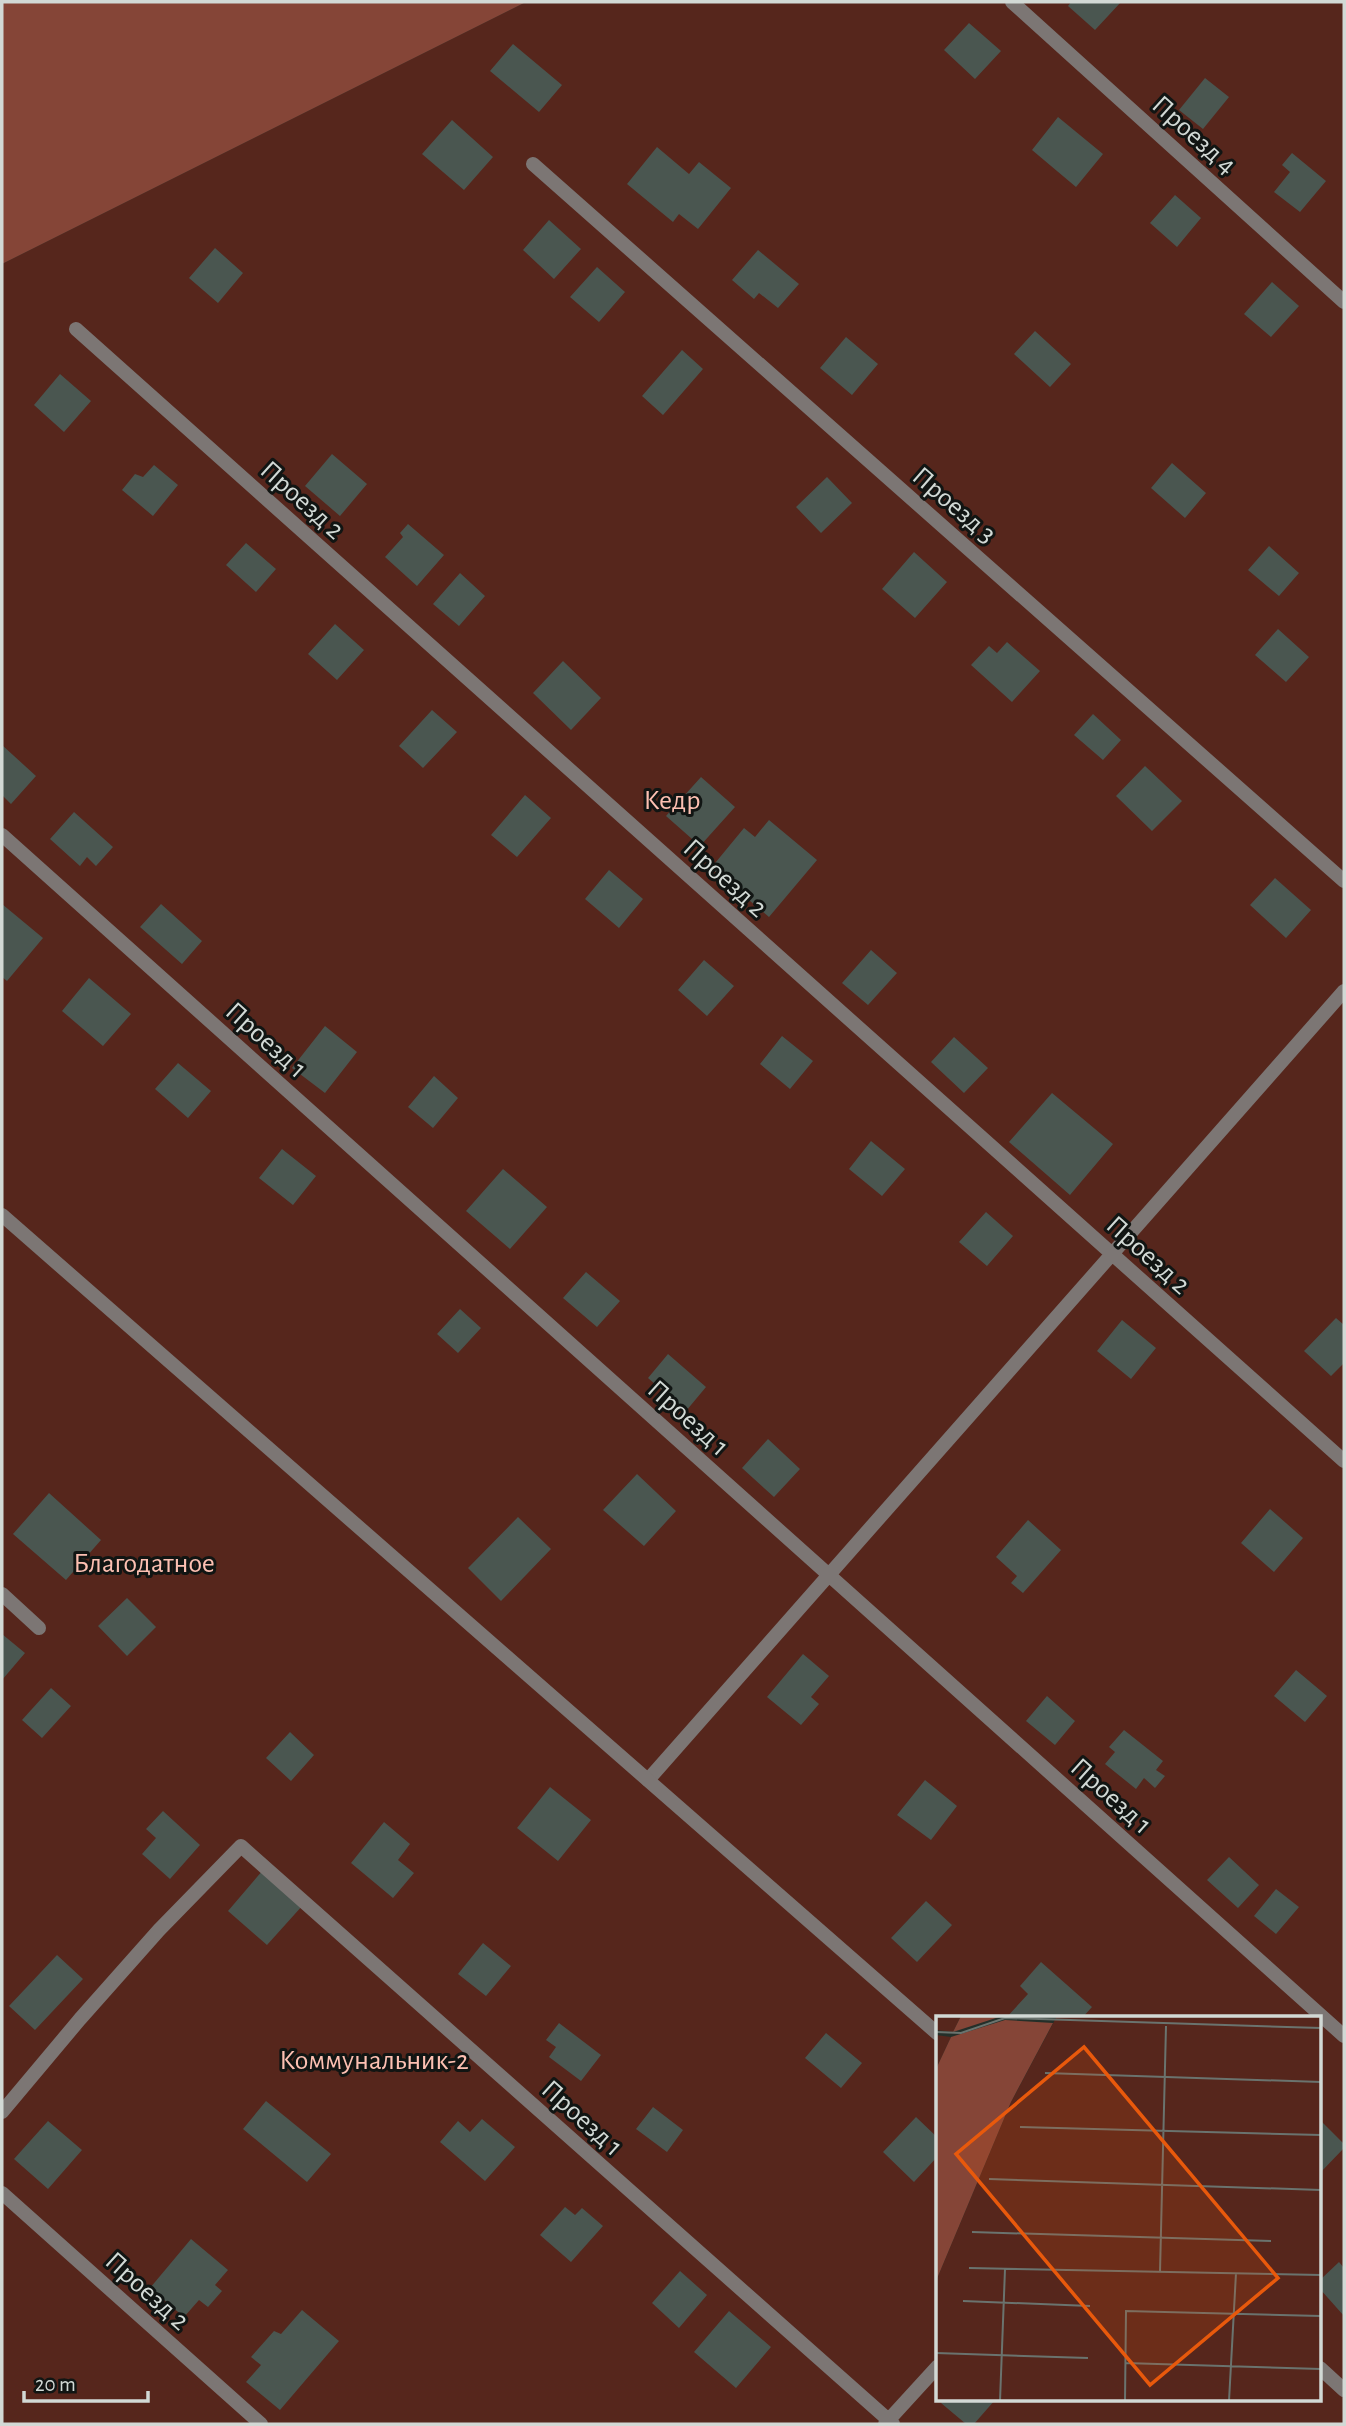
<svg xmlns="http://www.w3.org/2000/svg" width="1346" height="2426" font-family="'Alegreya Sans',sans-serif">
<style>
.green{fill:#56261c;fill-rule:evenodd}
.forest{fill:#854537}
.building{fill:#4a5650}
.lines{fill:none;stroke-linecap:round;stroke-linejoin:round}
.service{stroke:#7c7674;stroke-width:14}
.minor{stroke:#7c7674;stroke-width:14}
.labels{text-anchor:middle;stroke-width:6;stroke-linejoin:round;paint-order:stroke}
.street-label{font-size:28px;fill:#d2d9d5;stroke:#111513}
.park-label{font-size:28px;fill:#fdc0b2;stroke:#111513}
.inset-road{fill:none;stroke:#6a736e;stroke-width:2}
.view{fill:#e8590c;fill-opacity:0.15;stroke:#e8590c;stroke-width:3.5}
.inset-edge{fill:none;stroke:#d2d9d5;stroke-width:3.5}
</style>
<rect width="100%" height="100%" fill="#242f29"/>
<path class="green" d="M526,2H1344V2424H2V264ZM938,2018H1320V2400H938Z"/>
<path class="forest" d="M2,2H526L2,264Z"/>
<path class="building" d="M1071,2H1121L1095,30L1068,6Z
M969,23L1001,51L975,79L944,50Z
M513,44L562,85L539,112L490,71Z
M1205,78L1229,97L1203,129L1179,110Z
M1058,117L1103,154L1076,187L1032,150Z
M452,120L493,157L464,190L422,154Z
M657,147L689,174L699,162L731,188L698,229L679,214L673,222L627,184Z
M1292,153L1326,181L1300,212L1274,192L1290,172L1282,165Z
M1175,195L1201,218L1177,247L1150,223Z
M549,220L581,249L554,279L523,250Z
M215,248L243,273L218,303L189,278Z
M758,250L799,284L778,308L759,293L754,299L732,280Z
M597,267L625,292L599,322L570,297Z
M1272,282L1299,306L1271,337L1244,314Z
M1035,331L1071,364L1050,387L1014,354Z
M846,337L878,364L852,395L820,368Z
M682,350L703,369L663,415L642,396Z
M60,374L91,401L64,432L34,405Z
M332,454L367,484L340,516L305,486Z
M1172,463L1206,493L1185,518L1151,488Z
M154,465L178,485L153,516L122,490L135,474L143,477Z
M827,477L852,503L821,533L796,507Z
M408,524L444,555L417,586L385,557L403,537L400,533Z
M246,543L276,569L256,592L226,565Z
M1269,546L1299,573L1279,596L1248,570Z
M914,552L947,582L915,618L882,589Z
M460,573L485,596L459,626L433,604Z
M335,624L364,650L337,680L308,654Z
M1278,629L1309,657L1286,682L1255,655Z
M1007,642L1040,671L1012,702L971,665L989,646L997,653Z
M563,661L601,698L571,730L533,693Z
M432,710L457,732L423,768L399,746Z
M1093,714L1121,740L1103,760L1074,735Z
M2,745L36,776L11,804L2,795Z
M1145,766L1182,801L1152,831L1116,796Z
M701,777L735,807L700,846L666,816Z
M525,795L551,818L517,857L491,835Z
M74,812L113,847L96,866L87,857L80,866L50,839Z
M769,820L817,860L769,917L711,868L744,828L755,837Z
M609,870L643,899L619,928L585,899Z
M1275,878L1311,910L1286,938L1250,905Z
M2,904L43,938L7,981L2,977Z
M161,904L202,941L182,964L140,927Z
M871,950L897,973L868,1005L842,983Z
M704,960L734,986L707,1016L678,990Z
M89,978L131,1014L103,1046L62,1011Z
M325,1026L357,1052L325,1093L292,1068Z
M782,1036L813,1061L790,1089L760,1064Z
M954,1037L988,1068L964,1093L931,1062Z
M178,1063L211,1091L188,1118L155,1089Z
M434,1076L458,1098L433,1128L408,1107Z
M1052,1093L1113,1144L1070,1195L1009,1142Z
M871,1141L905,1169L882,1196L849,1169Z
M282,1149L316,1176L293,1205L259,1178Z
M503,1169L547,1207L510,1249L466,1211Z
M986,1212L1013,1236L987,1266L959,1242Z
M586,1272L620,1301L597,1327L563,1298Z
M460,1309L481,1328L458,1353L437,1334Z
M1336,1318L1344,1325V1363L1331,1376L1304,1351Z
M1122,1320L1156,1348L1131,1379L1097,1351Z
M668,1354L706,1387L686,1411L648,1378Z
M768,1439L800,1469L774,1497L742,1468Z
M637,1474L676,1511L644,1546L603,1510Z
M49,1493L101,1540L66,1580L13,1534Z
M1270,1509L1303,1538L1274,1572L1241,1543Z
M518,1517L551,1549L501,1601L468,1568Z
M1028,1520L1061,1550L1023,1593L1011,1583L1017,1576L996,1557Z
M127,1598L156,1627L127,1656L98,1626Z
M2,1634L25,1653L2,1680Z
M803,1654L829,1676L811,1697L819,1704L801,1725L767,1697Z
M1296,1670L1327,1696L1305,1722L1274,1696Z
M51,1688L71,1706L42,1738L22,1720Z
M1047,1696L1075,1721L1055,1745L1026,1721Z
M1124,1730L1163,1761L1156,1770L1165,1776L1155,1788L1144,1778L1136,1789L1105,1764L1115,1752L1109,1747Z
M290,1732L314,1755L291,1781L266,1758Z
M925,1780L957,1806L931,1840L897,1815Z
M550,1787L591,1820L558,1861L517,1828Z
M163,1811L200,1845L170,1879L142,1854L156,1838L146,1829Z
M384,1822L410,1844L398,1860L414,1873L393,1898L351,1863Z
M1229,1857L1259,1885L1238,1908L1207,1880Z
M263,1870L303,1905L267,1945L228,1911Z
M1276,1889L1299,1907L1276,1934L1254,1916Z
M926,1901L952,1925L917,1962L891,1938Z
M483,1943L511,1966L486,1996L458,1974Z
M57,1955L83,1979L35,2030L9,2006Z
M1041,1962L1092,2007L1082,2018H1006L1028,1994L1020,1986Z
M559,2023L601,2055L581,2081L549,2057L556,2047L546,2040Z
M826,2033L862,2063L841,2088L805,2058Z
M266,2101L331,2154L307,2182L243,2129Z
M653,2107L683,2130L667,2152L636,2129Z
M916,2117L938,2138V2156L914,2182L883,2152Z
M482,2119L515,2147L485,2181L440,2142L458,2121L470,2132Z
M1320,2120L1344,2144V2148L1320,2173Z
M48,2121L82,2150L48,2189L14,2159Z
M565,2207L575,2215L582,2208L603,2226L571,2262L540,2235Z
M191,2239L228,2270L215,2285L222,2291L208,2307L199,2300L184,2317L150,2288Z
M1339,2262L1344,2268V2316L1320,2289V2280Z
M680,2271L707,2295L679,2328L652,2303Z
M302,2310L339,2341L280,2410L246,2382L261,2365L251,2357L274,2331L281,2334Z
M729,2311L771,2347L736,2388L694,2352Z
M943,2400H995L974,2424H966L941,2403Z"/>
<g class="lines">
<path class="service" d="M1012,2L1344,302
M533,164L1344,881
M76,329L1344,1461
M2,835L1344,2036
M2,1594L39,1628
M648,1780L1344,991
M2,2112L80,2019L159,1930L241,1846L893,2424
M2,2193L261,2424
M885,2424L938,2366"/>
<path class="minor" d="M2,1215L938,2034
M1320,2368L1344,2390"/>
</g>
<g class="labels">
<g class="street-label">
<text transform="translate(1195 134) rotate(42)" y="10">Проезд 4</text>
<text transform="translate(303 499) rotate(42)" y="10">Проезд 2</text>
<text transform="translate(955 504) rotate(41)" y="10">Проезд 3</text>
<text transform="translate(726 877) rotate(42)" y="10">Проезд 2</text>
<text transform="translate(267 1039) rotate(42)" y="10">Проезд 1</text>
<text transform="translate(1149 1254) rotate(42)" y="10">Проезд 2</text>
<text transform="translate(689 1417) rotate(42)" y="10">Проезд 1</text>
<text transform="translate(1112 1795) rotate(42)" y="10">Проезд 1</text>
<text transform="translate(583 2117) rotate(42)" y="10">Проезд 1</text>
<text transform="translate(148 2290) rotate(42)" y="10">Проезд 2</text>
</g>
<g class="park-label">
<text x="672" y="809">Кедр</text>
<text x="144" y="1572">Благодатное</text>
<text x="374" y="2069">Коммунальник-2</text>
</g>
</g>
<g transform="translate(936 2016)">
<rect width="385" height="385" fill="#242f29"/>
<path d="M0,0H25L17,16L0,14ZM121,0H385V385H0V265L75,86ZM0,19L15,21L0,53Z" fill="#56261c"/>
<path d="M25,0H66L17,16ZM69,4L117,7L75,86L0,265V53L15,21Z" fill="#854537"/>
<path class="inset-road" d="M0,16L25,17L69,2L385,12M109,57L385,66M84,111L385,119M53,163L385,174M36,216L335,225M33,252L385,259M224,256L230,10M27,285L154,290M0,337L152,342M189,347L385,353M64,385L69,253M189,385L190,295L385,300M293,385L300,257"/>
<path class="view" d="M148,31L342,262L214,369L20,138Z"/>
<rect width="385" height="385" class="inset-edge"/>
</g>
<rect width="1346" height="2426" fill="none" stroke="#d2d9d5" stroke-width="7"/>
<path d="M24 2391v10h124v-10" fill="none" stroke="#d2d9d5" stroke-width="3.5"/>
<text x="35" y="2391" font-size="21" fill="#d2d9d5" stroke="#111513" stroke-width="5" paint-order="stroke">20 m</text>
</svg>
